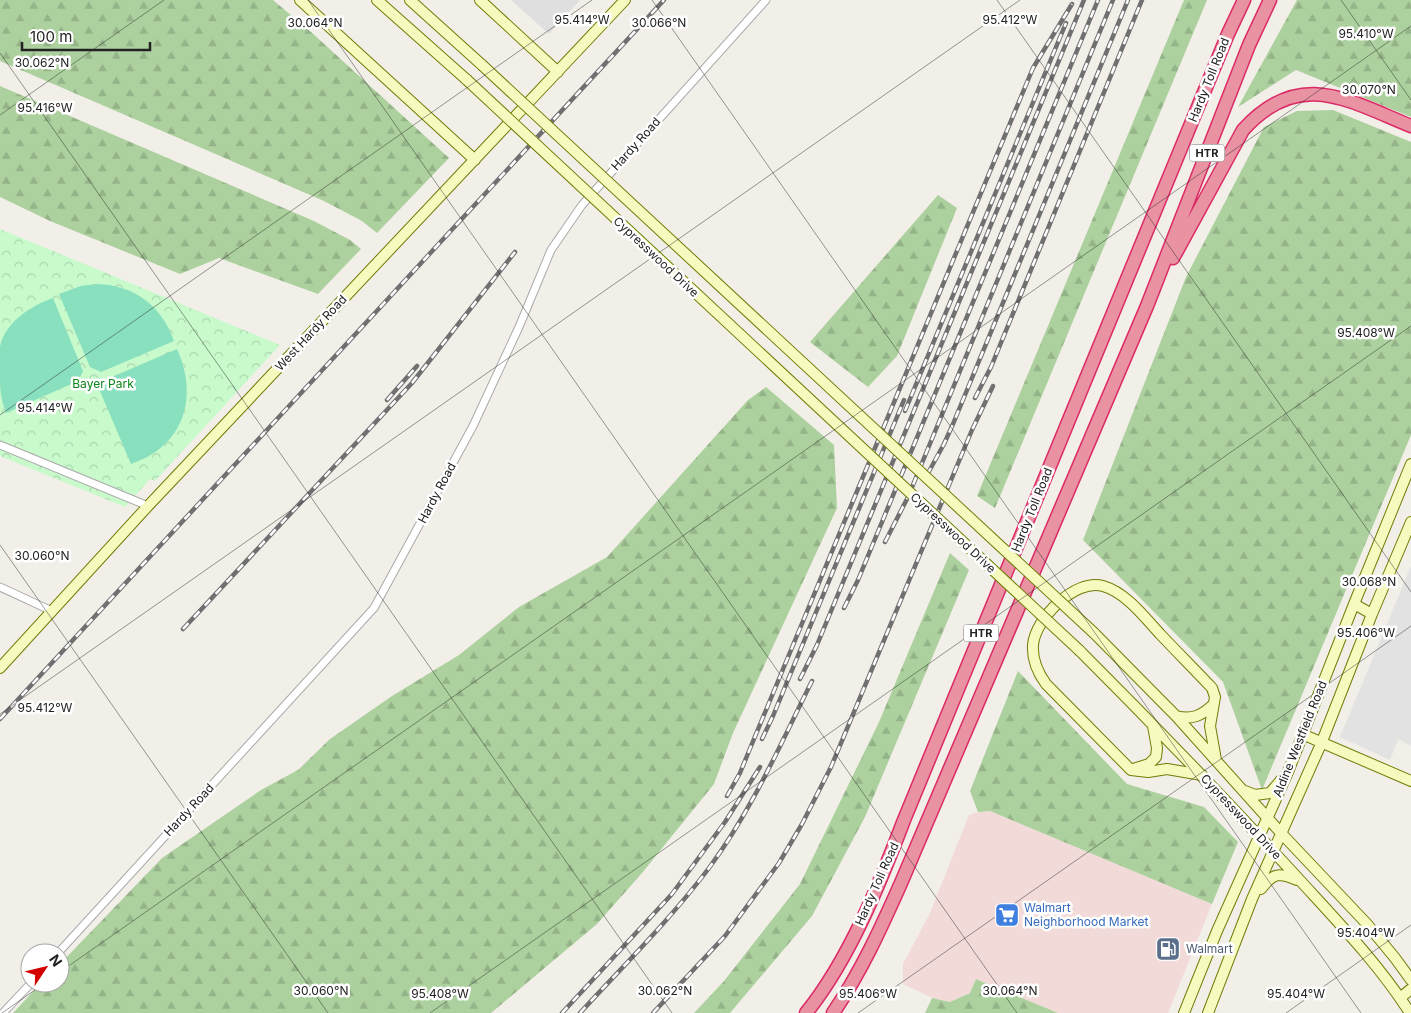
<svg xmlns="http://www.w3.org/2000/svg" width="1411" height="1013" font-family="Inter,sans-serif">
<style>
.residential{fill:#e0dfdf}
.commercial{fill:#f2dad9}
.forest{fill:url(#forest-firs)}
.park{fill:url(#park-crowns)}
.pitch{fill:#88e0be}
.parking{fill:#e2e2e2}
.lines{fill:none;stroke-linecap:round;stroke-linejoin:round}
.street-casing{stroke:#a9a9a9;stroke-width:9}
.secondary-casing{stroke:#707d05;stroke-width:12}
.highway-casing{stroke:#dc2a67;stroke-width:15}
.street{stroke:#fff;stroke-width:7}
.secondary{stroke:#f7fabf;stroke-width:10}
.highway{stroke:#e892a2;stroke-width:12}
.rail-casing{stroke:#707070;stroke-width:4.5}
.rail{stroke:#fff;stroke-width:2.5;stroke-dasharray:8;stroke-linecap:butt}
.secondary-bridge-casing{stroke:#707d05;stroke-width:12;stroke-linecap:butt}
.secondary-bridge{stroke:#f7fabf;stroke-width:10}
.ticks{fill:none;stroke:#222;stroke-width:1;stroke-opacity:0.45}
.labels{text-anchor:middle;stroke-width:5;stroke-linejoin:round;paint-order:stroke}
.shield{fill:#fff;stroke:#646464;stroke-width:1}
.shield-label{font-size:11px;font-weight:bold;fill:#222}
.street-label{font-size:12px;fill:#222;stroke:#fff}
.park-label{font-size:12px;fill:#0c8416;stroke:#fff}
.shop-label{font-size:12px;fill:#366cbe;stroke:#fff;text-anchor:start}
.service-label{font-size:12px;fill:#4e5e75;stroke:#fff;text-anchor:start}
.ticks-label{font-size:12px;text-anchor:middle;fill:#222;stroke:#fff;stroke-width:5;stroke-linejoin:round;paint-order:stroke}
</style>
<defs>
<pattern id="forest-firs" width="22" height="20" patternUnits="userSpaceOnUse" patternTransform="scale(1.25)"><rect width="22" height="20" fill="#add19e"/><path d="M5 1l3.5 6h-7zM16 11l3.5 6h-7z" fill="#95b388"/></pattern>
<pattern id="park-crowns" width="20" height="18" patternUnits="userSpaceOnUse" patternTransform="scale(1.25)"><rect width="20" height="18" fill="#c8facc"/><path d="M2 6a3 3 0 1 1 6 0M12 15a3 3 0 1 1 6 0" fill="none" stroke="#acd6af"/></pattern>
</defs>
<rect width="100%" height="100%" fill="#f2efe9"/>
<path class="residential" d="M511,0H580L549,34Z"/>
<path class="commercial" d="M990,811L1212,904L1168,1013H1058L976,979L970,993L950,1002L932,998L903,984V964L930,913L969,815L978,812Z"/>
<path class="forest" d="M0,0H273L311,32L449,158L377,233L362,221L324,201L0,61Z
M1184,0H1207L995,508L977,496Z
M1297,0H1411V117L1296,70L1238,107Z
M0,86L314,221L350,240L361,249L318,294L219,258L180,274L50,221L0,197Z
M1333,110L1411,142V435L1262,790L1223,682L1083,540L1186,277L1264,127L1297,111Z
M938,195L957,208L897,356L868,387L810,342Z
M766,387L834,445L837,508L733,733L714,784L642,873L597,924L491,1013H13L41,983H60V964L162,858L261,790L298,770L330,739L392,696L459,655L519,607L607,557L748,400Z
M950,553L969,570L865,817L812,916L730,1013H694L724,981L800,884L879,722Z
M1018,671L1127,784L1204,807L1238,842L1212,904L990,811L978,812L970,791Z
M976,979L1058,1013H925L932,998L950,1002L970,993Z"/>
<path class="park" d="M0,229L280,345L155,481L150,479L125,507L0,456Z"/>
<path class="pitch" d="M97,284C134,285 162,306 174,341L101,372L90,367L59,294L81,286Z
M53,298L83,371L78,381L6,413C0,396 0,389 0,371C0,363 0,354 0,347C4,323 32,305 53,298Z
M177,349C199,398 184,446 131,464L100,391L105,380Z"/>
<path class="parking" d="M1411,566V746L1398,739L1390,760L1340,737Z"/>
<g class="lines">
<defs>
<path id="street" d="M0,445L148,506
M0,587L52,611
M58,953L374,608L473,426L519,327L551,250L582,205L766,0
M3,1013L31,983"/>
<path id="secondary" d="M300,0L475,160
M377,0L467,80
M410,0L482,65
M480,0L558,72
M1354,604L1372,614
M1094,633L1176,716L1281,833L1367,924L1395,958L1411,980
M1080,651C1153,724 1225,799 1296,876C1336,920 1378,963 1410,1013
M0,668L148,506L625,0
M1176,716C1192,720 1201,716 1213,705
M1302,734L1411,781
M1133,769L1149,764L1156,757L1157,748L1153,726
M1202,775L1167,769L1148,772L1131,770L1046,684C1038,673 1032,659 1033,645C1035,619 1075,578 1103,586C1127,593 1145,618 1161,635C1178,653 1195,670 1212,688L1215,697L1210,726L1216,760
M1245,791L1255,795L1270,793L1281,780
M1261,889C1273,873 1279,872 1297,880
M1400,998L1411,989
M1184,1013L1217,931L1288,772L1354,604L1411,464
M1208,1013L1252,899L1321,744L1372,614L1411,522"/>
<path id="highway" d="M1173,258L1243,130C1299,68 1347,100 1411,126
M806,1013C849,960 880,883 904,820L1228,34L1244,0
M833,1013C861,972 881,928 901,883L1147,306L1249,45L1270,0"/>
</defs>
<use href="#street" class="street-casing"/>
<use href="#secondary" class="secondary-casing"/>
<use href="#highway" class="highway-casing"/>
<use href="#street" class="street"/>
<use href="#secondary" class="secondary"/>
<use href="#highway" class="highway"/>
<defs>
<path id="rail" d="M975,398L991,367L1142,0
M387,400L417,366
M905,411L1066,23
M927,475L944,444L953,424L1128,0
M885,542L908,497L1113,0
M844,608L858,580L1098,0
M183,629L412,383L515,252
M800,679L817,645L1084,0
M0,719L664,0
M762,739L773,716L904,400
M727,796L740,773L749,751L1033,68L1072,4
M562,1013L672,894L725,822L760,767
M580,1013C623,966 670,920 709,868C752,810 780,745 812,681
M653,1013L725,936L779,863L802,824L831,767L972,430L993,386"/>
</defs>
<use href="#rail" class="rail-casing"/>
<use href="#rail" class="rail"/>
<defs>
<path id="secondary-bridge" d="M482,65L1094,633
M467,80L1080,651"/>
</defs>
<use href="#secondary-bridge" class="secondary-bridge-casing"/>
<use href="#secondary-bridge" class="secondary-bridge"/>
</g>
<path class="ticks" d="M308,0L1017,1013M652,0L1361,1013M997,0L1411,592M1341,0L1411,100M0,53L672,1013M0,115L164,0M0,415L592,0M0,545L328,1013M0,714L1020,0M60,972L1411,26M2,1013L45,983M430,1013L1411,326M858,1013L1411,626M1286,1013L1411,925"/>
<defs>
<symbol id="supermarket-square" viewBox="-11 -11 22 22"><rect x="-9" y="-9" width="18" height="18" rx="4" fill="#3f7fe0" stroke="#fff"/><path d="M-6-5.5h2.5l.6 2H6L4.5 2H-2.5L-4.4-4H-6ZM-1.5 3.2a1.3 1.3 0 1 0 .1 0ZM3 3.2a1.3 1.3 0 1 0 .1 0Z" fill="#fff"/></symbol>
<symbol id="fuel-square" viewBox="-11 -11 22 22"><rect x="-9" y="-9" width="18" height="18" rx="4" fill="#5c6f8a" stroke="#fff"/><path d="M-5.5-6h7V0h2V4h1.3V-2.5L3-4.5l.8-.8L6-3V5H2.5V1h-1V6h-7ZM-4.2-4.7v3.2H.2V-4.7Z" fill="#fff"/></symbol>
</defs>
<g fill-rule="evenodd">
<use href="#supermarket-square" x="993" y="901" width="28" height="28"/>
<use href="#fuel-square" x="1154" y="935" width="28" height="28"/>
</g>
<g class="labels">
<g class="shield">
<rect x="1189.5" y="144.5" width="35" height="17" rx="4"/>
<rect x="963.5" y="624.5" width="35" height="17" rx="4"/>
</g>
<g class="shield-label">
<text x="1207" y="157">HTR</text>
<text x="981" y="637">HTR</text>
</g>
<g class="street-label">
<text transform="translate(1209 80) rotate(-68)" y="4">Hardy Toll Road</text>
<text transform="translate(636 144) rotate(-48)" y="4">Hardy Road</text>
<text transform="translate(656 257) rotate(43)" y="4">Cypresswood Drive</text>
<text transform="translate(311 333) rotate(-47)" y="4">West Hardy Road</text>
<text transform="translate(437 493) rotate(-62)" y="4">Hardy Road</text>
<text transform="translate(1032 510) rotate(-68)" y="4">Hardy Toll Road</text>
<text transform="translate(953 533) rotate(43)" y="4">Cypresswood Drive</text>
<text transform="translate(1300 739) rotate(-68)" y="4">Aldine Westfield Road</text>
<text transform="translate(189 810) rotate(-47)" y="4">Hardy Road</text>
<text transform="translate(1241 817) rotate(47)" y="4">Cypresswood Drive</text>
<text transform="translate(877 884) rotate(-66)" y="4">Hardy Toll Road</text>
</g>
<g class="park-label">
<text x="103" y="388">Bayer Park</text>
</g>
<g class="shop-label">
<text x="1024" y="912">Walmart<tspan x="1024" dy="14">Neighborhood Market</tspan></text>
</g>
<g class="service-label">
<text x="1186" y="953">Walmart</text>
</g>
</g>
<g class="ticks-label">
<text x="1010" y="24">95.412°W</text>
<text x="582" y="24">95.414°W</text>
<text x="315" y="27">30.064°N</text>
<text x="659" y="27">30.066°N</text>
<text x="1366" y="38">95.410°W</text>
<text x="42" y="67">30.062°N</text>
<text x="1369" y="94">30.070°N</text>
<text x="45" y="112">95.416°W</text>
<text x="1366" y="337">95.408°W</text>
<text x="45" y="412">95.414°W</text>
<text x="42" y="560">30.060°N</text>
<text x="1369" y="586">30.068°N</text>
<text x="1366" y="637">95.406°W</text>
<text x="45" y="712">95.412°W</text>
<text x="1366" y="937">95.404°W</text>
<text x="321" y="995">30.060°N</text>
<text x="665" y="995">30.062°N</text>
<text x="1010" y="995">30.064°N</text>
<text x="440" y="998">95.408°W</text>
<text x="868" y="998">95.406°W</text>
<text x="1296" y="998">95.404°W</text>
</g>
<g transform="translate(45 968) rotate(55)"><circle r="24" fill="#ffffff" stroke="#a7a7a7"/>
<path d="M0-4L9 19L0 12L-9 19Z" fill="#d40000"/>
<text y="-8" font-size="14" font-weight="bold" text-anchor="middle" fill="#222222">N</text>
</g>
<path d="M22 42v8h128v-8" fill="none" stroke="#222222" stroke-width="2.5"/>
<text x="30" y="42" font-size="15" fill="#222222" stroke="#ffffff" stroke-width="4" paint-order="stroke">100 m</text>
</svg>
